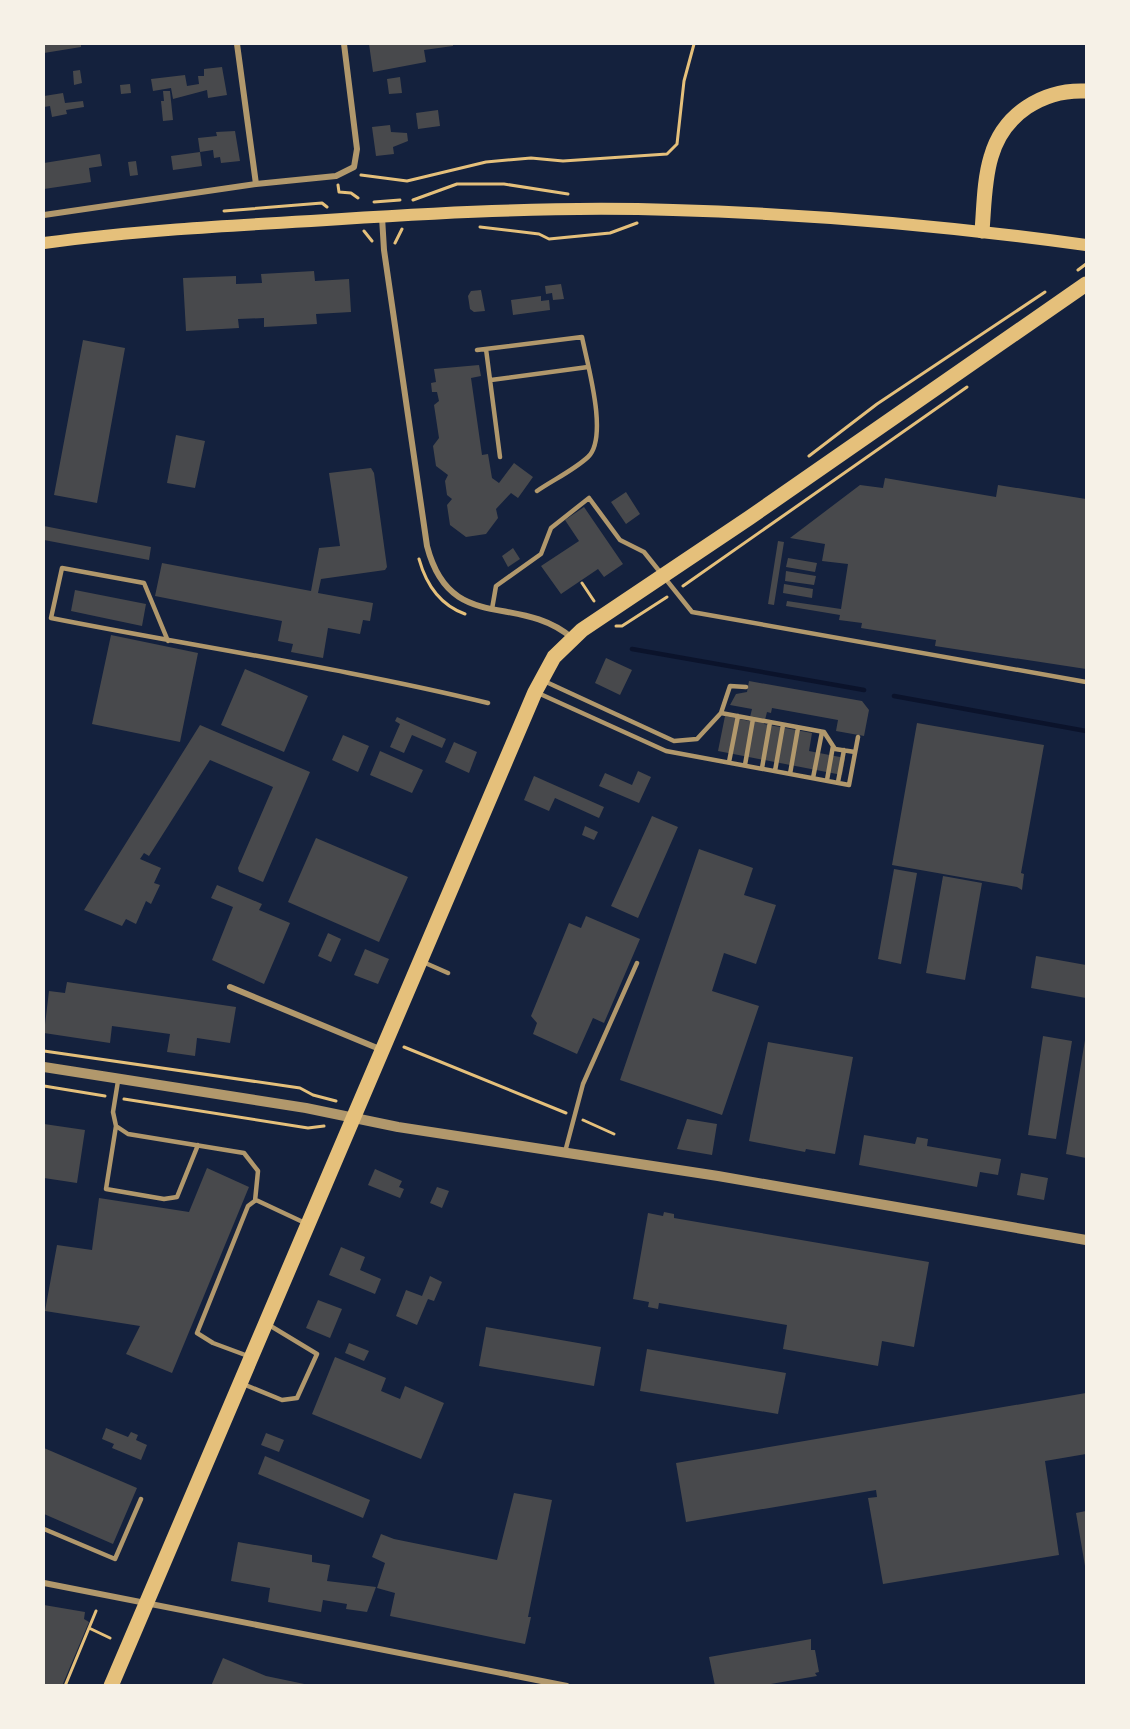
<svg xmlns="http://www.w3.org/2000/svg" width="1130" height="1729" font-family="Arial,sans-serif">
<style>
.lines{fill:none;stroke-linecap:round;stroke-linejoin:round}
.stream{stroke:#0b132b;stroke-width:4.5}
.building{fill:#48494c}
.path{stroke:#e5c07b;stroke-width:3}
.service{stroke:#b1986c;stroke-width:4.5}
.minor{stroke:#b1986c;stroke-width:6}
.tertiary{stroke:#b1986c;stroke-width:10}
.secondary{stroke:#e5c07b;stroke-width:12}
.primary{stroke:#e5c07b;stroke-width:15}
</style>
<rect width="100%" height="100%" fill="#14213d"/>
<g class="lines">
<path class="stream" d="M632,649L864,690
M894,696L1086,731"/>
</g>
<path class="building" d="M44,44H81V47L44,53Z
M369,44H453V46L424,50L426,62L373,72Z
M222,67L227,95L208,98L207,90L173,99L171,88L153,91L151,79L185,75L187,86L199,84L198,76H204V69Z
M80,70L82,83L74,85L73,71Z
M400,77L402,93L389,94L387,79Z
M130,84L131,93L121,94L120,85Z
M163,91H170L173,120L163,121L161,101H164Z
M63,93L65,103L83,101L84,107L66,110L67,114L52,117L50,106L44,107V96Z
M438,110L440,126L418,129L416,113Z
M390,125L391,132L407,133L408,141L393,147L394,154L376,156L372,127Z
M235,131L240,161L221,163L220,157L214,158L213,150L200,152L202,166L173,170L171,156L200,152L198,138L217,136L216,132Z
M100,154L102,166L89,168L91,182L44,189V163Z
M136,161L138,175L130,176L128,162Z
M314,271L315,281L349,279L351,312L316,314L317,324L264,327V318L238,319L239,328L186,331L183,278L236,276V284L262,283L261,274Z
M561,284L564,299L553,300L552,293L546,294L545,286Z
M481,290L485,311L474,312L470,309L468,296L471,291Z
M541,296V301L549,300L550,310L513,315L511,300Z
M83,340L125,348L97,503L54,495Z
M479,365L481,376L471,378L482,455L488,454L492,478L499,483L514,463L533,477L518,498L511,493L496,509L498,518L486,534L466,537L450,525L447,505L452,499L447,495L445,481L448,475L436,466L433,446L439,438L434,405L439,401L437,392H432L431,383L436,382L434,369Z
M176,435L205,441L195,488L167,483Z
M371,468L374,473L387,567L385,570L321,579L318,593L373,603L370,621L363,620L360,634L328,628L323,658L291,652L293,644L278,641L282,621L155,596L162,563L311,591L319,548L340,546L329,473Z
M885,478L996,497L998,485L1086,499V669L935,646L936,640L861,628L862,623L839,620L840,615L786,606L787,601L841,609L848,564L822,561L825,544L790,538L860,485L883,488Z
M626,492L640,514L626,524L611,502Z
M584,507L623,564L604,577L598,569L561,594L541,566L579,541L565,520Z
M44,526L151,547L149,560L44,540Z
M778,541L784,542L774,605L768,604Z
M513,548L520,559L508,567L502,556Z
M788,558L817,563L815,572L786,567Z
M786,571L816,576L814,585L785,581Z
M784,584L813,589L812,598L783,593Z
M75,590L146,604L142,626L71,611Z
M111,635L198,653L180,742L92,724Z
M606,658L632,670L620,695L595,683Z
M245,669L308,696L284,752L221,725Z
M749,681L862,701L869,710L864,736L836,731L838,720L772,708L771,713L767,712L764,724L812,733L809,751L845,758L842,775L718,751L725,716L749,721L752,709L730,705L736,694L747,692Z
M397,717L446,739L442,748L412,735L404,753L390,747L400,724L395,721Z
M917,723L1044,745L1021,873L1024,874L1022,890L1017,887L892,865Z
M200,725L310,772L263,882L239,872L238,868L273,787L210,760L149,856L144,853L140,859L161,868L154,883L160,885L151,904L146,901L136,924L126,919L122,926L84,910Z
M343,735L369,746L358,772L332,760Z
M454,742L477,752L469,773L445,762Z
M380,751L423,770L412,793L370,775Z
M638,771L651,777L639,803L599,786L605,773L632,785Z
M534,776L604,807L599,818L555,798L549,811L524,800Z
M652,816L678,827L638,918L611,906Z
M585,826L598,832L594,840L582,835Z
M316,838L408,877L379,942L288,902Z
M699,849L753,868L744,895L776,905L756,964L724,953L712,991L759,1006L722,1115L620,1080Z
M894,869L917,873L901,964L878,959Z
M943,876L982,883L965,980L926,973Z
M217,885L262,904L259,910L290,923L264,984L212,960L233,907L211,898Z
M586,916L640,939L604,1023L593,1018L577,1054L533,1034L537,1023L531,1016L569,923L581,928Z
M328,933L341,939L331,962L318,956Z
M365,949L389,959L378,984L354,975Z
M1036,956L1086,965V998L1031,988Z
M67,982L236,1007L230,1043L197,1038L195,1056L167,1052L170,1034L112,1026L110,1043L44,1033L49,991L65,993Z
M1043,1036L1072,1041L1056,1139L1028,1135Z
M1085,1040H1086V1158L1066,1154Z
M768,1042L853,1057L835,1154L806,1149L805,1152L749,1141Z
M687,1119L717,1124L712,1155L677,1149Z
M44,1124L85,1130L77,1183L44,1178Z
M864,1135L915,1144L917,1137L928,1139L927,1146L1001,1159L998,1175L980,1172L977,1187L859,1165Z
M207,1168L249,1187L172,1373L126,1354L140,1326L45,1311L57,1245L92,1250L99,1198L189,1212Z
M375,1169L402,1181L399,1187L404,1189L400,1198L368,1185Z
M1021,1173L1048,1178L1044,1200L1017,1195Z
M437,1187L449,1191L442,1208L430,1203Z
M664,1212L674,1214V1218L929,1262L914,1347L882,1341L878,1366L783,1349L787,1325L659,1303L658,1309L648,1307L649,1302L633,1299L648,1213L663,1216Z
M341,1247L365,1257L360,1270L381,1279L375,1294L329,1275Z
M430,1276L442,1282L434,1301L428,1299L417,1325L396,1316L406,1290L422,1296Z
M318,1300L342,1309L330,1338L306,1328Z
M486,1327L601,1347L594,1386L479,1366Z
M349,1343L369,1351L364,1361L345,1353Z
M647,1349L786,1373L778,1414L640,1391Z
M335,1357L386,1378L381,1391L400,1399L405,1386L444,1403L421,1459L312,1414Z
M1086,1393V1454L1045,1461L1059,1555L883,1584L868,1498L877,1497L876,1490L686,1522L676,1463Z
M106,1428L128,1437L131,1432L138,1435L136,1440L147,1445L141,1460L112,1448L114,1444L102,1439Z
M266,1433L284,1440L279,1452L261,1445Z
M44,1448L137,1488L113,1544L44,1514Z
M265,1456L370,1500L363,1518L258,1474Z
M514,1493L552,1500L528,1617H531L525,1644L390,1616L395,1593L377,1588L385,1563L372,1557L381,1534L394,1539L497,1560Z
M1086,1511V1566H1085L1076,1513Z
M238,1542L312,1555V1562L330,1565L327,1581L376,1587L367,1612L346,1609L347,1604L323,1600L321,1612L268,1602L270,1588L231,1581Z
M44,1605L85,1612L84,1619L89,1622L62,1686H44Z
M811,1639V1650H815L819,1672L815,1673L817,1676L765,1685L715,1686L709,1657Z
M223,1658L266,1676L314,1686H211Z"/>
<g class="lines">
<path class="path" d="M361,175L407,181L486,162L531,158L563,161L667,154L677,144L684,81L694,44
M338,185L339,192L351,193L358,198
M413,200L457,184H504L568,194
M374,202L400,200
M224,211L322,203L327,207
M480,227L539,234L549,239L610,233L637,223
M364,231L372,241
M395,243L402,229
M1078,270L1086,264
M809,456L877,404L1045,292
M419,559C426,584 440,605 465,614
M582,583L594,601
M683,586L967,387
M616,626H622L667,597
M404,1047L566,1113
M44,1051L300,1088L313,1095L336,1101
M44,1086L105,1096
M124,1099L308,1128L324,1126
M583,1120L614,1134
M89,1628L110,1638
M65,1686L96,1611"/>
<path class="service" d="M486,349L500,457
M477,350L582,337C587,363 609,437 588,457C574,470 553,480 537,491
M491,380L588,367
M492,609L496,586L541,554L551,528L589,498L620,540L644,552L692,612L1086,682
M168,641L144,583L62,568L51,618C197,647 344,668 488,703
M544,681L674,741L697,739L721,713L730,686L746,687
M538,693L666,751L849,785L858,737
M721,713L824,732L835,749L855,752
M729,762L738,716
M745,765L753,719
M762,768L770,722
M775,771L783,725
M790,774L798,728
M813,778L822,732
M827,780L833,746
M838,782L844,750
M423,962L448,973
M118,1081L113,1112L116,1126L128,1134L244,1153L258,1171L255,1201
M116,1126L106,1189L164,1199L177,1197L198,1145
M565,1152L583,1084L637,963
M248,1356L213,1343L197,1333L248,1206L256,1200L305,1223
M243,1384L282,1400L297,1398L317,1354L269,1325
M44,1529L115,1559L141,1499"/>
<path class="minor" d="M237,44L256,184
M44,215L256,184L336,176L354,167L357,149L344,44
M382,217L384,250L427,546C450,635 518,592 572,638
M230,987L382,1050
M44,1583L567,1686"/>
<path class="tertiary" d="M44,1067L306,1108L398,1127L718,1176L1086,1240"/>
<path class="secondary" d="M44,243C132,231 221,226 311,221C431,213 553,206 673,210C812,214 949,226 1086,245"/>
<path class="primary" d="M982,231C984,207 984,180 991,157C1003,114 1043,89 1086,91
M111,1686L535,692L554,657L582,630L749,518L1086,284"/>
</g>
<rect width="1130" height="1729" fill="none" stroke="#f6f1e7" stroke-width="90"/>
</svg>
